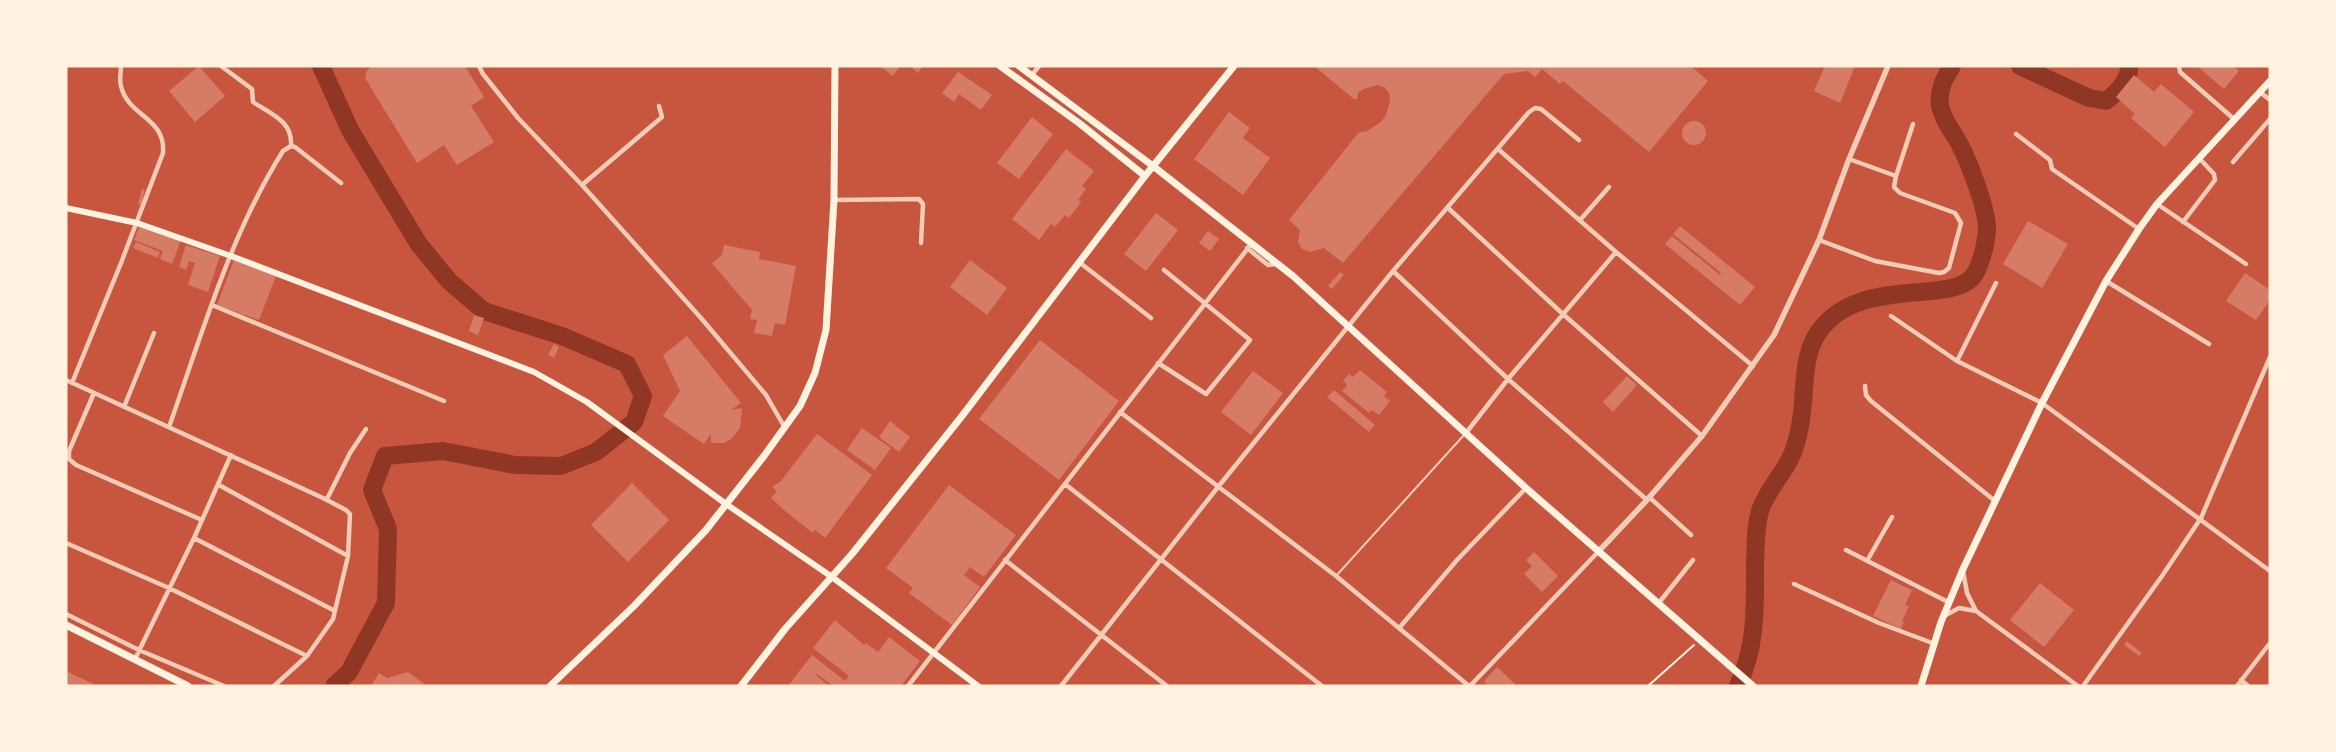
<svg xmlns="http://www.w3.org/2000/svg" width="2336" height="752" font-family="Lato,sans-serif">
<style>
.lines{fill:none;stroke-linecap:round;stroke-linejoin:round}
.river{stroke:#8f3625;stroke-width:18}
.building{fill:#d67c66}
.path{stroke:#fff3e0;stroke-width:2}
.service{stroke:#f1ccb7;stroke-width:2}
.minor{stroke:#f1ccb7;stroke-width:4.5}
.tertiary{stroke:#f1ccb7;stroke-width:5.5}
.secondary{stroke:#fff3e0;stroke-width:6}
.primary{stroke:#fff3e0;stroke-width:7}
</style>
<rect width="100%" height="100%" fill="#c8553d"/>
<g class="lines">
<path class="river" d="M321,66L350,130L418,243L449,281L484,311L562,336L627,364L643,396L634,422L596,452L561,466L515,465L443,451L385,456L372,490L388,529L386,603L349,672L334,686
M2020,66L2089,98L2106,101C2116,93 2130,81 2129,66
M1738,686C1757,644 1755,607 1755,562C1756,545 1755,525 1761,508C1768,490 1781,476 1790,459C1795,449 1798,437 1800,426C1806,397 1801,362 1816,336C1855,271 1958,309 1976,272C1982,260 1987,240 1987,227C1986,206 1969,162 1959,143C1952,131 1943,120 1940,106C1938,90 1944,79 1952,66"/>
</g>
<path class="building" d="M199,66L225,96L195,122L169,91Z
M373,66H465L484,97L471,106L494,142L457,165L444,145L417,163L365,78L367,70Z
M880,66H900L893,76Z
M910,66H923L918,73Z
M1314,66H1691L1708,81L1649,152L1563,81L1560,84L1542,69L1535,77L1528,71L1504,74L1343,263L1324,248L1310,252L1302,249L1298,242L1300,230L1289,220L1358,133L1367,131L1381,122L1386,115L1390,101L1389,93L1384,87L1377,85L1364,89L1358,93L1357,99H1354Z
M1825,66H1855L1840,103L1814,91Z
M2197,66H2233L2239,71L2224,89Z
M958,72L992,95L981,110L959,94L954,102L942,93Z
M2134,75L2154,92L2161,84L2194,112L2165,147L2131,118L2135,114L2116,97Z
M1229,112L1250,128L1243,138L1270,158L1243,195L1194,159Z
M1032,117L1053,134L1019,179L997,163Z
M1682 133a12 12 0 1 1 24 0a12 12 0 1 1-24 0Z
M1066,149L1094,171L1082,186L1086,189L1078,200L1081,202L1069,218L1065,215L1055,227L1051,224L1039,240L1012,219Z
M142,189L145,190L141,205L138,204Z
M1156,213L1178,230L1146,271L1124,254Z
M2028,221L2068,244L2042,288L2003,264Z
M140,225L181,240L172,264L160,259L163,251L134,240Z
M1680,226L1755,287L1740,305L1665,244L1672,236L1720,275L1721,273L1673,234Z
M1208,231L1219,239L1210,251L1199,243Z
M136,242L160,252L158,258L133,248Z
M186,245L220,256L208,292L188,285L195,263L189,261L186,270L179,267Z
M724,245L760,252L759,259L796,266L785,325L775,323L772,336L754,333L757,320L750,319L752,310L712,263L722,255Z
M234,260L276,276L259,320L217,305Z
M970,260L1007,288L987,315L950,287Z
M1340,272L1344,275L1332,289L1328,286Z
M2245,273L2270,290V300L2256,320L2226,301Z
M474,315L484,318L478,335L469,331Z
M687,336L741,403L731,410L742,408L740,428L731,439L724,443H711V434L704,444L663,416L680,391L663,355Z
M1040,340L1119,401L1059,480L979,419Z
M554,344L559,347L554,358L548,355Z
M1360,370L1387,392L1384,396L1390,401L1379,415L1372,410L1369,413L1342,391L1347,385L1343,381L1349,374L1353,377Z
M1253,371L1283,393L1251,435L1221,412Z
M1627,376L1637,385L1613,412L1603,402Z
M1334,390L1375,425L1369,432L1327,397Z
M890,421L910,437L899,452L879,437Z
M862,428L891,448L875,470L847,450Z
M817,434L872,475L825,538L815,530L813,533L785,511L771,498L777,491L772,487L781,481Z
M632,483L669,520L628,562L591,525Z
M949,485L1016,535L984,577L970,567L964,575L980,587L952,625L909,593L913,588L886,568Z
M1534,552L1558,576L1542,592L1524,574L1532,566L1526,560Z
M1891,580L1912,590L1905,605L1909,606L1902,621L1904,622L1901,629L1873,616Z
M2040,583L2074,610L2044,647L2010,620Z
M835,620L864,645L866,643L878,652L889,637L920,661L901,686H833L817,674L816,675L829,686H788L812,655L845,681L849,676L813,648Z
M2127,641L2142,653L2139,656L2124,645Z
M1497,667L1516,685L1515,686H1489L1484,681Z
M66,671L98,686H66Z
M408,672L427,686H371L379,673L387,678Z"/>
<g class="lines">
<path class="path" d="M1648,686L1694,645"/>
<path class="service" d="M1336,576L1464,435"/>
<path class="minor" d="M221,66L252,89L253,102C271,114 293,121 291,146
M479,66L483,74L518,118L582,185L701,318L766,395L785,428
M2179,66L2180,72L2234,119
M1032,75L1039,66
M2260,92L2270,100
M2016,134L2050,160L2052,169L2139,229
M291,146L295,147L341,183
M1498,149L1616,252L1753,366
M2233,162L2270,119
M1896,176L1913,124
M582,185L662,117L659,106
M834,200L919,199L923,204L921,243
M2157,204L2246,264
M1448,208L1564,315L1702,436
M1580,220L1609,187
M2183,222L2215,180L2214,174L2199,158
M1819,240L1875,261L1939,273L1944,272L1949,268L1961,223L1955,213L1900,193L1894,187L1896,176L1849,159
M1247,248L1268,265L1278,264
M1079,262L1151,318
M1393,271L1508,379L1647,500
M2106,281L2209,344
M212,305L444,401
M1891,316L1957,361L2042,403L2270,571
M1957,361L1996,283
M1158,363L1206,394L1250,340L1164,270
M66,380L323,498L346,510L350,514L348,556L333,619L307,656L274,686
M72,383L121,263L163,153C166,117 128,117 121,86C119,80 121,73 121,66
M1865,386L1866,395L1871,401L1995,501
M94,393L69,451V459L76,465L202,520
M124,407L154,333
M1120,412L1336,576L1469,686
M169,427C202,334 230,235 283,151L291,146
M1466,433L1508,379L1616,252
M1065,484L1322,686
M219,485L348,556
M1649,497L1691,535
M327,499L350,453L366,429
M194,538L335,611
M66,543L169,588L307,656
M1846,550L1948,602
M1005,560L1167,686
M1867,561L1892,517
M1963,571L1967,593L1976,611
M1794,584L1879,623L1935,644
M1658,604L1693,560
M66,614L139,650L224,686
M1946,615L1959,608L1976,611L2078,686
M1400,627L1457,560L1526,488
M135,659L194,538L231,455
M2241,680L2248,686
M908,686L1252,243
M1061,686L1218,487L1393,271L1529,112L1535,108L1541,109L1579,140
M1470,686L1598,552
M2083,686L2162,576L2201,518L2270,357
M2237,686L2270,643"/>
<path class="tertiary" d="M1598,552L1647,500L1702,436L1774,335L1819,240L1849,159L1888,66"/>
<path class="secondary" d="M66,208L137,223L231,256L534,372L587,402L726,504L832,577L978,686"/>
<path class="primary" d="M1000,66L1079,123L1145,176
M1019,66L1153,166L1293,276L1526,488L1753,686
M66,625L188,686
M550,686L634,606L706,530L764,456L800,406L815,373L826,330L834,200L835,66
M741,686L785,629L852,554L962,416L1145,176L1234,66
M1921,686L1941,622L1963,569L2042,403L2106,281L2139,229L2157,204L2270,81"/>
</g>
<rect width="2336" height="752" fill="none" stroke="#fff3e0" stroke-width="135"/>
</svg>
